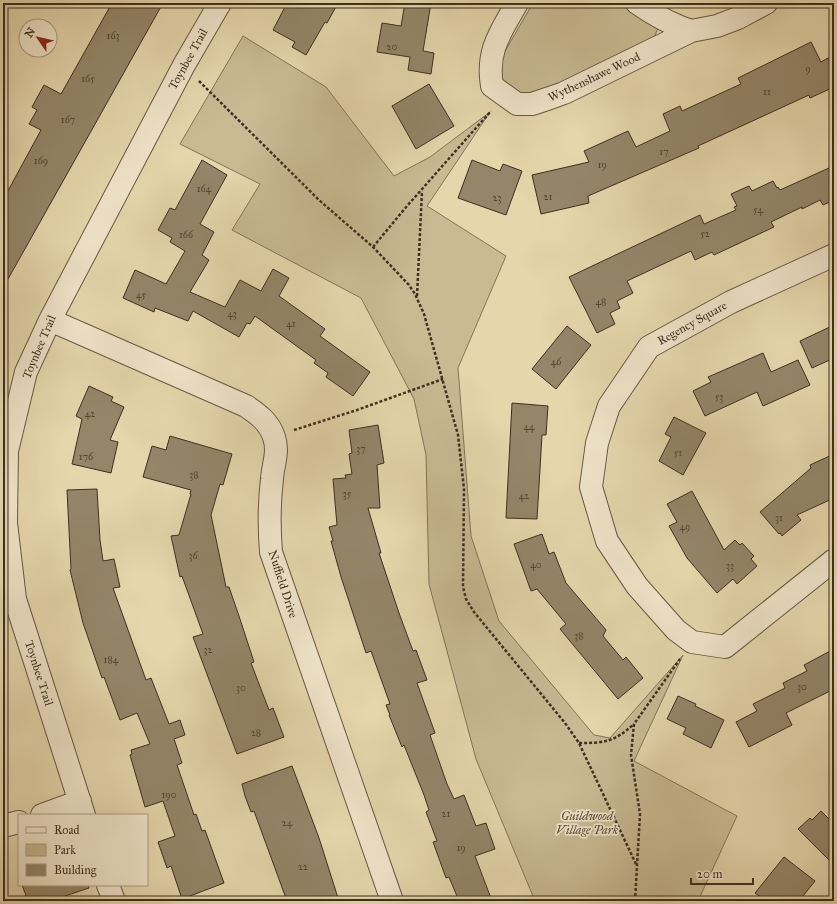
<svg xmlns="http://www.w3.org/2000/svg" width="837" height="904" font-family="'IM FELL Great Primer',serif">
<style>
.green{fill:#c9ba94;stroke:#82755a}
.building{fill:#948669;stroke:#3c3021}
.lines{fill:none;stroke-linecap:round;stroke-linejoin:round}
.street-casing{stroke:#665a44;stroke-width:24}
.path{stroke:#3c3021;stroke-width:2.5;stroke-dasharray:3 2;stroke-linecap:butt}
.street{stroke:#efe4c9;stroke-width:22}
.labels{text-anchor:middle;stroke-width:3.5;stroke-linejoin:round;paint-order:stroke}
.number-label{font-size:10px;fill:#524633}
.street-label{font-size:12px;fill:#3c3021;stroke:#efe4c9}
.park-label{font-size:12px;font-style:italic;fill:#584c38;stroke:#efe4c9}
</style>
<rect width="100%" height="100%" fill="#e6d6ac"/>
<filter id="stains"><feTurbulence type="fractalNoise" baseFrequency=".005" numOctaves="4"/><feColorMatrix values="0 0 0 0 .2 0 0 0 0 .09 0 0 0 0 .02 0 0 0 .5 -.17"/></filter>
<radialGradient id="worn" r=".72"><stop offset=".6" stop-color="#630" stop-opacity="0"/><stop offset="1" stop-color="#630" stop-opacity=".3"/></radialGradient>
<path class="green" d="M533,3H622L629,10L658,28L654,38L538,98L516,93L501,80L497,65Z
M243,36L326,87L394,176L430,157L490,112L427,206L506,256L458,368L471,536L499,621L594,735L610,738L683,655L634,761L737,816L698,901H535L476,759L429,584L426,455L414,399L361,298L232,230L260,184L180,144Z"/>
<path class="building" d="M112,3H163L3,288V200L41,130L29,124L37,110L32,107L44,85L61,94Z
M287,3H338L327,23L325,22L306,55L292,47L295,42L273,30Z
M405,3H431L423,51L434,53L431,74L408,70L410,57L377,52L382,23L401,26Z
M811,42L821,62L828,58L834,70V87L810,98L809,95L698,146L699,148L588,196L589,203L541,214L532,175L589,162L584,151L628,131L636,147L670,131L663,114L680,106L682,111L741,84L738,78Z
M429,84L454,126L416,149L392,106Z
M202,160L227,175L200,224L214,232L202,255L209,260L190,292L225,307L240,280L261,291L273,269L289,278L279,296L325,329L320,336L370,372L353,396L326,377L328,373L314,363L316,360L255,316L250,324L247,323L239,337L193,311L188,321L155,308L154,312L123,298L135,270L166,284L185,251L170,242L172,238L158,230L170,208L175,210Z
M472,160L500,171L503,164L522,171L506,215L458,198Z
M829,168L834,179V200L823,205L820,200L802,209V207L771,222L774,227L714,255L712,252L695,260L691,251L627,281L633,293L617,301L620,308L610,313L615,324L597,333L569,277L700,215L704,224L736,210L734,207L737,206L731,194L749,186L752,191L773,181L777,188L778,187L780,190Z
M834,325V358L812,368L800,341Z
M567,326L591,345L556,389L532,369Z
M763,353L771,372L798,360L810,385L763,406L757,392L705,416L693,391L711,382L708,377Z
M89,386L113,397L111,401L124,407L110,440L118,442L111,473L72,464L82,419L76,416Z
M512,403L548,406L546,435H542L537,519L506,518Z
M674,417L706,433L683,475L659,461L671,437L665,434Z
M378,425L384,463L377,465L380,508H368L381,553H379L399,613L413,651L416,650L427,680L417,683L435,733L430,735L447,784L454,799L464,795L476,826L486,823L495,849L475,856L492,901H459L449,877L446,878L433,842L437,841L426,812L429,810L424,795L404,745L402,747L389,715H390L386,705L390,704L371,651L366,653L341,577L331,541H333L329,527L337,525L333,479L346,478L345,475L352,474L349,454L352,453L349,430Z
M170,436L232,454L223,485L220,484L211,515L226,587H229L239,616L254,662L251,663L269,710L273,708L284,737L237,754L193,637L203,634L182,576L180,577L171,536L179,535L191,494H190L191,490L143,477L152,446L166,450Z
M834,454V498L797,515L801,520L782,536L780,533L779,534L760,512L811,468L810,465Z
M97,489L100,540L103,561L114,559L120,587L113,588L146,680L151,678L169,724L180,720L185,735L174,739L182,763L177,765L194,815L196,814L202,831L205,830L224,883L182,899L171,866L167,868L158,842L175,836L163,801L145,807L130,755L132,754L131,750L150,744L137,713L120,720L104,677L102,678L83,623L70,570L71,569L67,490Z
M692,491L724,550L735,540L740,545L742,543L754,556L751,559L757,566L737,584L733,579L717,593L687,558L669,526L677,522L667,504Z
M542,534L549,554L554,552L566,583L606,630L603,636L623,660L626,657L643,678L618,699L560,629L566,624L537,589L531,591L514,544Z
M834,649V689L786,713L792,725L749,747L736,722L757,711L753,704L785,688L783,683L807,671L804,665Z
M678,696L696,704L695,706L724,720L711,748L683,734L686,728L667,719Z
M292,766L319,838L339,901H287L254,811L251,812L245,796L242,784Z
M821,811L834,824V865L798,829L810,818L812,820Z
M784,857L815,881L799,901H766L755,893Z
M22,885H88L89,888L50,901H28Z"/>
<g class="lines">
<defs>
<path id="street" d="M517,3C501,32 486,50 492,86L517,104H532L547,99L564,93L691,31L717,26L738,18L766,3
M637,3C654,15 670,24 691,31
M834,255L731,302L649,347L609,406L597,443L591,487L607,541L637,586L676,630L692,642L725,647L834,560
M50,320L246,406C258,414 269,422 274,437C279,452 273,464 272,479C269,504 269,527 271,552L392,901
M42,815L80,801
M84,815L15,599L6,523L7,451L26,372L50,320L184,65L220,3
M3,826L19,822
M108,885L114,901"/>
</defs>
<use href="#street" class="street-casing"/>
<path class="path" d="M199,81L319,200L373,247L409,285L415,294L424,314L458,435L464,489L463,587L466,599L474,612L565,723L579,743L636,864
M373,247L407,206L491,111
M417,296L422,191
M294,430L357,410L443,379
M579,743C605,743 614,742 634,724
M635,901L640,814L631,755L634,724L680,659"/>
<use href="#street" class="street"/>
</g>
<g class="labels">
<g class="number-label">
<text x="113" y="39">163</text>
<text x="392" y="50">20</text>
<text x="808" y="72">9</text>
<text x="88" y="82">165</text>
<text x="767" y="95">11</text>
<text x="68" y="123">167</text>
<text x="664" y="155">17</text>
<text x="41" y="164">169</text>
<text x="602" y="168">19</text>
<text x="204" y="192">164</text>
<text x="548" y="200">21</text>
<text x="497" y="201">23</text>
<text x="758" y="213">54</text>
<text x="705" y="237">52</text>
<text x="186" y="238">166</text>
<text x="141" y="298">45</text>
<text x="601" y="305">48</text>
<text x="232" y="317">43</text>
<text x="291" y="327">41</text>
<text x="556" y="365">46</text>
<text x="719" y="400">53</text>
<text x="90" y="417">42</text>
<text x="529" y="430">44</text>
<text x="361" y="452">37</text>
<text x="678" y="456">51</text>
<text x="86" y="460">176</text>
<text x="194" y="478">38</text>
<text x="347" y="497">35</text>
<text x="524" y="499">42</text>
<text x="779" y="521">31</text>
<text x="685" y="530">49</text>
<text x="193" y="559">36</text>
<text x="536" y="568">40</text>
<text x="730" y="569">33</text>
<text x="579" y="639">38</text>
<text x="208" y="653">32</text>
<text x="111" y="663">184</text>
<text x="802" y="690">30</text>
<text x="241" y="691">30</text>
<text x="256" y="736">28</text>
<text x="169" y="798">190</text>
<text x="446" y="817">21</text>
<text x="287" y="826">24</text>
<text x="461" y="851">19</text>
<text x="303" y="870">22</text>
</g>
<g class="street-label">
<text transform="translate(188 59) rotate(-61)" y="4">Toynbee Trail</text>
<text transform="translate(594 77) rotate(-25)" y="4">Wythenshawe Wood</text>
<text transform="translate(692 323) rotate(-29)" y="4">Regency Square</text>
<text transform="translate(39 347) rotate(-67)" y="4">Toynbee Trail</text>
<text transform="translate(283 584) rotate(72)" y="4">Nuffield Drive</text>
<text transform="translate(39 673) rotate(72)" y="4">Toynbee Trail</text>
</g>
<g class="park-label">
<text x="587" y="820">Guildwood<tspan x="587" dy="14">Village Park</tspan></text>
</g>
</g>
<rect width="837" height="904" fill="none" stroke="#e6d6ac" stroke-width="16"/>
<rect x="4" y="4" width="829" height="896" fill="none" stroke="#3c3021" stroke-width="2"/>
<rect x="8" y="8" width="821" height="888" fill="none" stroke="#3c3021"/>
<rect x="18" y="814" width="130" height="72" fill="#efe4c9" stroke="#a79c86"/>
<rect x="26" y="827" width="20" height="6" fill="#efe4c9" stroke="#a79c86"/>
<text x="54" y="834" font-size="12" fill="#3c3021">Road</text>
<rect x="26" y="844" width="20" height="12" fill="#c9ba94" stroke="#a79c86"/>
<text x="54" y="854" font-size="12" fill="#3c3021">Park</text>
<rect x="26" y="864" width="20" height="12" fill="#948669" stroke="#a79c86"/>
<text x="54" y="874" font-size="12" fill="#3c3021">Building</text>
<g transform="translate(38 38) rotate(304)"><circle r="19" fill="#efe4c9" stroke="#a79c86"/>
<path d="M0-3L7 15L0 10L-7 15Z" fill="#8f2418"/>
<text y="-6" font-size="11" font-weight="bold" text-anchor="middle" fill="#3c3021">N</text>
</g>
<path d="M691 878v6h62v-6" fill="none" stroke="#3c3021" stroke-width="2"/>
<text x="697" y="878" font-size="12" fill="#3c3021" stroke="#efe4c9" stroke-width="3" paint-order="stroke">20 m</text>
<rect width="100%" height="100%" filter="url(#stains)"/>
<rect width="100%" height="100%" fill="url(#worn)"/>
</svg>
